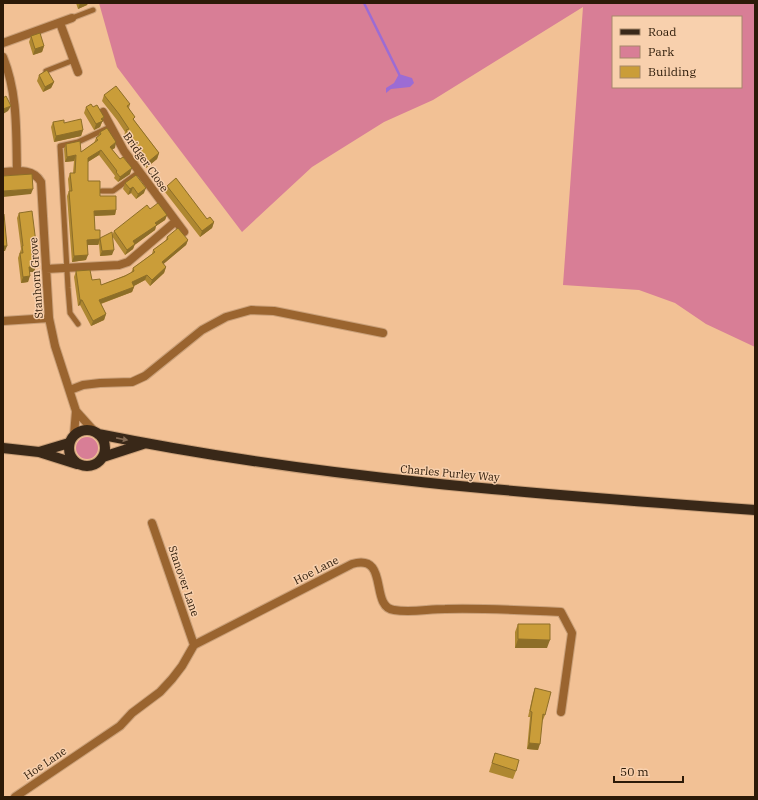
<svg xmlns="http://www.w3.org/2000/svg" width="758" height="800" font-family="'IBM Plex Serif',serif">
<style>
.green{fill:#d87e96;fill-rule:evenodd}
.water{fill:#9c6cd4}
.lines{fill:none;stroke-linecap:round;stroke-linejoin:round}
.stream{stroke:#9c6cd4;stroke-width:2.5}
.lane-casing{stroke:#caa079;stroke-width:7}
.street-casing{stroke:#caa079;stroke-width:10}
.primary-casing{stroke:#caa079;stroke-width:12}
.lane{stroke:#9a642f;stroke-width:5}
.street{stroke:#9a642f;stroke-width:8}
.primary{stroke:#392818;stroke-width:10}
.wall{fill:#ae8731}
.shaded-wall{fill:#8d6e28}
.building{fill:#ca9d39;stroke:#8d6e28}
.oneway{fill:#856b54}
.labels{text-anchor:middle;stroke-width:3;stroke-linejoin:round;paint-order:stroke}
.street-label{font-size:11px;fill:#2c1a08;stroke:#f8d0ad}
</style>
<rect width="100%" height="100%" fill="#f2c195"/>
<path class="green" d="M99,3H755V347L706,324L675,303L639,290L563,285L583,7L433,100L384,122L312,167L242,232L117,67ZM613,17H741V87H613Z
M76 448a11 11 0 1 1 22 0a11 11 0 1 1-22 0Z"/>
<path class="water" d="M399,74L412,78L414,83L410,87L391,89L386,93V88L394,83Z"/>
<g class="lines">
<path class="stream" d="M364,3L399,74"/>
<defs>
<path id="lane" d="M72,18L93,10
M46,71L74,60
M102,191H113L139,172
M78,324L70,313L68,288L60,146L78,142L110,127"/>
<path id="street" d="M60,23L78,72
M3,43L72,18
M3,57C18,94 16,132 17,171
M103,112L124,151L184,232
M3,172C17,171 33,168 41,182L49,318L55,346L76,411L74,435
M46,269L119,265L128,262L176,221
M3,321L49,318
M70,390L83,385L100,383L132,382L145,376L202,330L226,317L251,310L274,311L383,333
M76,411L94,431
M152,523L194,645
M15,797L120,726L132,713L160,692L172,679L182,666L194,645L352,564C390,553 369,607 394,610C411,613 428,609 445,609C484,608 523,610 561,612L572,633L561,712"/>
<path id="primary" d="M69 448a18 18 0 1 1 36 0a18 18 0 1 1-36 0Z
M98,434C315,478 535,494 755,510
M3,448L39,452L77,464
M39,452L69,443
M103,457L143,444"/>
</defs>
<use href="#lane" class="lane-casing"/>
<use href="#street" class="street-casing"/>
<use href="#primary" class="primary-casing"/>
<use href="#lane" class="lane"/>
<use href="#street" class="street"/>
<use href="#primary" class="primary"/>
</g>
<path class="wall" d="M76,3H88L87,5L78,9Z
M31,36L44,46L42,52L33,55L29,42Z
M39,75L54,82L51,88L43,92L37,81Z
M104,95L130,104L129,108L134,120L159,153L157,159L146,168L124,136L125,132L117,120L102,101Z
M86,107H93L104,117L100,127L94,130L84,113Z
M53,122L64,123L83,130L81,136L54,142L51,127Z
M100,132L115,148L112,149L130,174L118,182L114,178L115,176L99,155L88,162V181L100,196L116,210L115,215L94,216L95,230L100,239L112,255L100,256L99,244L98,245H88L86,260L72,262L67,196L69,191L68,179L70,173H73L74,161L65,162L64,149L66,144L81,152L94,143L96,138L98,136Z
M125,183L144,193L136,199L131,193L128,195L123,189Z
M167,186L207,219L214,222L212,228L200,237L165,192Z
M150,209L167,215L165,220L156,226L155,230L135,244L133,249L125,255L112,236L114,231Z
M19,213L34,249L36,266L34,272H30L28,282L21,283L18,258L21,249L17,218Z
M167,237L188,240L186,245L163,264L166,267L164,273L150,286L145,280L134,286V287L132,292L101,304L106,314L104,320L91,326L80,305L78,306L74,277L76,271L101,285L131,273L133,268L152,254L153,250L165,242Z
M518,624L547,648H515V632Z
M535,688L545,715L543,720H542L538,750L527,749L530,717H528L533,694Z
M495,753L516,771L513,779L489,772Z"/>
<path class="shaded-wall" d="M80,3H88L87,5L78,9Z
M44,46L42,52L33,55L35,49Z
M54,82L51,88L43,92L45,87Z
M11,106L8,111L3,114V109Z
M104,117L100,127L94,130L96,124L101,119Z
M83,130L81,136L54,142L56,136Z
M116,142L115,148L108,152L110,147Z
M101,150L99,155L86,163L88,158Z
M159,153L157,159L146,168L148,162Z
M76,155L74,161L65,162L67,157Z
M132,168L130,174L118,182L120,177Z
M133,187L131,193L128,195L130,189Z
M146,188L144,193L136,199L138,194Z
M33,189L31,194L3,197V191Z
M116,210L115,215L92,216L94,211Z
M167,215L165,220L156,226L155,230L132,247L133,241L155,223Z
M214,222L212,228L200,237L202,231Z
M100,239L98,245H85L87,240Z
M188,240L186,245L160,267L162,262Z
M36,243L34,249V244Z
M135,244L133,249L125,255L127,250Z
M3,246H7L5,251H3Z
M114,250L112,255L100,256L102,251Z
M88,255L86,260L72,262L74,256Z
M36,266L34,272H27L29,267Z
M166,267L164,273L150,286L152,280Z
M147,275L145,280L130,288L132,282Z
M30,276L28,282L21,283L23,277Z
M134,287L132,292L97,305L99,300Z
M80,300H82L80,305L78,306Z
M106,314L104,320L91,326L93,321Z
M518,639L550,640L547,648H515Z
M529,743L540,744L538,750L527,749Z"/>
<path class="building" d="M40,33L44,46L35,49L31,36Z
M47,70L54,82L45,87L39,75Z
M116,86L130,104L127,106L135,117L133,119L159,153L148,162L126,130L129,129L119,114L104,95Z
M6,96L11,106L3,109V98Z
M91,104L93,107L97,105L104,117L101,119L103,121L96,124L86,107Z
M81,119L83,130L56,136L53,122L64,120V123Z
M107,128L116,142L110,147L120,159L123,157L132,168L120,177L116,172L117,171L101,150L88,158V181H100V196H116V210L94,211L95,230H100V239L87,240L88,255L74,256L69,191H72L70,173H75L76,155L67,157L66,144L80,141L81,152L98,140L96,138L101,134L100,132Z
M32,174L33,189L3,191V176Z
M136,175L146,188L138,194L133,187L130,189L125,183Z
M176,178L207,219L210,217L214,222L202,231L167,186Z
M158,203L167,215L155,223L157,225L133,241L135,244L127,250L114,231L147,205L150,209Z
M32,211L36,243L34,244L36,266L29,267L30,276L23,277L20,253H23L22,246H23L19,213Z
M3,214H4L7,246H3Z
M178,228L188,240L162,262L166,267L152,280L147,275L132,282L134,287L99,300L106,314L93,321L82,300H80L76,271L90,270L92,280L100,279L101,285L125,276L134,271L133,268L155,252L153,250L168,239L167,237Z
M112,232L114,250L102,251L100,238Z
M518,624H550V640L518,639Z
M535,688L551,692L545,715L543,714L540,744L529,743L532,712L530,711Z
M495,753L519,760L516,771L492,763Z"/>
<defs><path id="oneway-solid" d="M-6-.8H1V-3.2L6.5 0L1 3.2V.8H-6Z"/></defs>
<use class="oneway" href="#oneway-solid" transform="translate(122 439) rotate(11)"/>
<g class="labels">
<g class="street-label">
<text transform="translate(146 162) rotate(55)" y="4">Bridger Close</text>
<text transform="translate(36 278) rotate(-94)" y="4">Stanhorn Grove</text>
<text transform="translate(450 473) rotate(5)" y="4">Charles Purley Way</text>
<text transform="translate(316 570) rotate(-27)" y="4">Hoe Lane</text>
<text transform="translate(184 581) rotate(71)" y="4">Stanover Lane</text>
<text transform="translate(45 763) rotate(-34)" y="4">Hoe Lane</text>
</g>
</g>
<rect width="758" height="800" fill="none" stroke="#2c1a08" stroke-width="8"/>
<rect x="612" y="16" width="130" height="72" fill="#f8d0ad" stroke="#a6876b"/>
<rect x="620" y="29" width="20" height="6" fill="#392818" stroke="#a6876b"/>
<text x="648" y="36" font-size="12" fill="#2c1a08">Road</text>
<rect x="620" y="46" width="20" height="12" fill="#d87e96" stroke="#a6876b"/>
<text x="648" y="56" font-size="12" fill="#2c1a08">Park</text>
<rect x="620" y="66" width="20" height="12" fill="#ca9d39" stroke="#a6876b"/>
<text x="648" y="76" font-size="12" fill="#2c1a08">Building</text>
<path d="M614 776v6h69v-6" fill="none" stroke="#2c1a08" stroke-width="2"/>
<text x="620" y="776" font-size="12" fill="#2c1a08" stroke="#f8d0ad" stroke-width="3" paint-order="stroke">50 m</text>
</svg>
